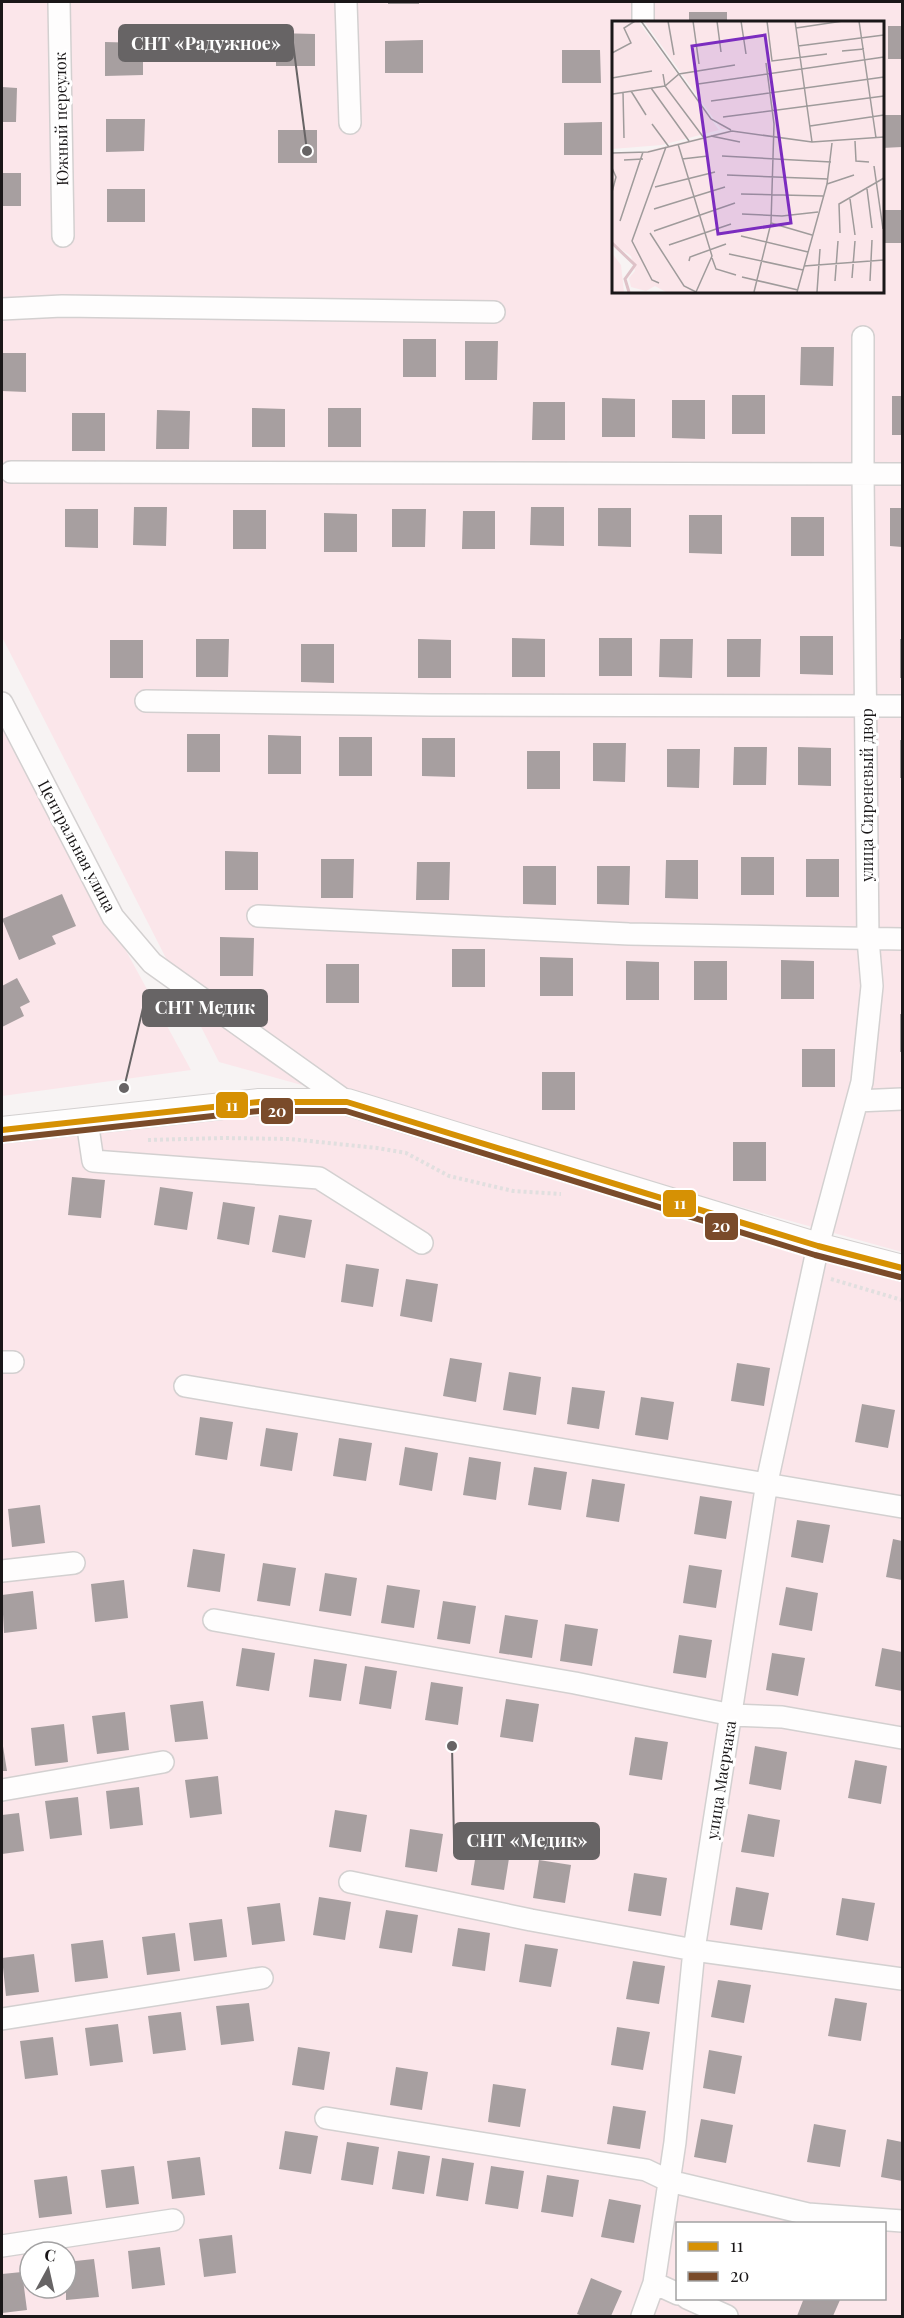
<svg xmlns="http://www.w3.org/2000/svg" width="904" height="2318" font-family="'Playfair Display',serif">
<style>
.green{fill:#fbe6ea;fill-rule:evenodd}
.building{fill:#a79fa0}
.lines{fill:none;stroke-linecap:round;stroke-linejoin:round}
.minor-casing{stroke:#d3d0d0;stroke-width:24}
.tertiary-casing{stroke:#d3d0d0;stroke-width:28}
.path{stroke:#e1dfdf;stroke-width:4;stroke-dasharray:3 3;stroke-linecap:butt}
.minor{stroke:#fefdfd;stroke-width:21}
.tertiary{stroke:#fefdfd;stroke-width:26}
.bus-1-casing{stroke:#fff;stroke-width:10}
.bus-2-casing{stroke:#fff;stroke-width:10}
.bus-1{stroke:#d69104;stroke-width:6}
.bus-2{stroke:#7a4b2a;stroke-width:6}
.labels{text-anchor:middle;stroke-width:6;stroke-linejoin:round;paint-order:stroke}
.street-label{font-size:16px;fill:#1a1718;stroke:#fff}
.inset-river{fill:none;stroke:#dec2c8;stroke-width:3}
.inset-road{fill:none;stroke:#9f9b9b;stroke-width:1.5}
.view{fill:#7b2cbf;fill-opacity:0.15;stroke:#7b2cbf;stroke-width:3}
.inset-edge{fill:none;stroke:#1a1718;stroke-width:3}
.leader{fill:none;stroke:#676465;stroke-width:2}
.callout-dot{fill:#676465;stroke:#fff;stroke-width:2}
.callout{fill:#676465;stroke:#676465;stroke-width:2}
.callout-label{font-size:18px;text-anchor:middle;font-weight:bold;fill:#fff}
.line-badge{stroke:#fff;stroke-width:2}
.badge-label{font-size:16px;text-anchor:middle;font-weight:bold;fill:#fff}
</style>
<rect width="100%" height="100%" fill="#f7f3f3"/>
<path class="green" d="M2,2H902V1252L219,1062L2,637ZM613,22H882V291H613Z
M2,723L191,1070L2,1096Z
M347,1102L902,1269V2316H2V1131ZM678,2224H884V2298H678ZM30,2252H66V2288H30Z"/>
<path class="building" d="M388,2H419V4H388Z
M689,12H727V22H689Z
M888,26H902V59H888Z
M276,33L315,34V66H276Z
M423,40V73H385V41Z
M105,42L143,43V75L105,76Z
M562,50H600L601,83H562Z
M2,87L17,88L16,122H2Z
M882,115H902V147L882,148Z
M106,119H145L144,151L106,152Z
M602,122V155H564V123Z
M278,130H317V163H278Z
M2,173H21V206H2Z
M107,189H145V222H107Z
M882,210H902V243H882Z
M403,339H436V377H403Z
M465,341H498L497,380H465Z
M801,347H834L833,386L800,385Z
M2,353H26V392L2,391Z
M732,395H765V434H732Z
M892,396H902V435H892Z
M602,398L635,399V437H602Z
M672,400H705V439L672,438Z
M533,402H565V440H532Z
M252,408L285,409V447H252Z
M328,408H361V447H328Z
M157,410L190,411L189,449H156Z
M72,413H105V451H72Z
M134,507H167L166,546L133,545Z
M531,507H564V546L530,545Z
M598,508H631V547L598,546Z
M890,508H902V547L890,546Z
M65,509H98V548L65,547Z
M392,509H426L425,547H392Z
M233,510H266V549H233Z
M463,511H495V549H462Z
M324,513L357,514V552H324Z
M689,515H722V554L689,553Z
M791,517H824V556H791Z
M800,636H833V675L800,674Z
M512,638L545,639V677H512Z
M599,638H632V676H599Z
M196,639H229L228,677H196Z
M418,639L451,640V678H418Z
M660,639H693L692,678L659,677Z
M727,639H761L760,677H727Z
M900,639H902V678H900Z
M110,640H143V678H110Z
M301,644H334V683L301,682Z
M187,734H220V772H187Z
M268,735L301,736V774H268Z
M339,737H372V776H339Z
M422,738H455V777L422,776Z
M900,740H902V778H900Z
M593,743H626L625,782L593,781Z
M734,747H767L766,785H733Z
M798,747L831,748V786L798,785Z
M667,749H700L699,788L667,787Z
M527,751H560V789H527Z
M225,851L258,852V890H225Z
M741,857H774V895H741Z
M321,859H354L353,898H321Z
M806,859H839V897H806Z
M666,860H698V899L665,898Z
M417,862H450L449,900H416Z
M523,866H556V905L523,904Z
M597,866H630L629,905L597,904Z
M62,894L76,926L52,936L56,944L19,960L2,919Z
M220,937L254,938L253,976H220Z
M452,949H485V987H452Z
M540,957L573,958V996H540Z
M781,960L814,961V999H781Z
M626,961L659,962V1000H626Z
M694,961H727V1000H694Z
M326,964H359V1003H326Z
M17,978L30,1002L20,1007L24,1016L2,1027V986Z
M900,1014H902V1052H900Z
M802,1049H835V1087H802Z
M542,1072H575V1110H542Z
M733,1142H766V1181H733Z
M72,1177L105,1180L101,1218L68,1215Z
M160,1187L193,1192L187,1230L154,1225Z
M223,1202L255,1207L249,1245L217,1239Z
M279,1215L312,1220L305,1258L272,1252Z
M346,1264L379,1269L373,1307L341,1302Z
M406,1279L438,1284L432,1322L400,1316Z
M450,1358L482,1363L476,1402L443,1396Z
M737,1363L770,1368L764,1406L731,1401Z
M509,1372L541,1377L536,1415L503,1410Z
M572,1387L605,1391L599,1429L567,1424Z
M641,1397L674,1402L668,1440L635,1435Z
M862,1404L895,1410L888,1448L855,1442Z
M200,1417L233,1422L227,1460L195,1455Z
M266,1428L298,1433L292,1471L260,1466Z
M339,1438L372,1443L366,1481L333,1476Z
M405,1447L438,1453L432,1491L399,1485Z
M469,1457L501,1462L496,1500L463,1495Z
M534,1467L567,1472L561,1510L528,1505Z
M592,1479L625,1484L619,1522L586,1517Z
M700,1496L732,1501L726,1539L694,1534Z
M40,1505L45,1543L12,1547L8,1509Z
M797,1520L830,1525L823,1563L791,1557Z
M893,1539L902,1541V1580L886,1577Z
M193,1549L225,1554L220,1592L187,1587Z
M263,1563L296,1568L290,1606L257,1601Z
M689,1565L722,1570L716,1608L683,1603Z
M325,1573L357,1578L351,1616L319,1611Z
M124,1580L128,1618L95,1622L91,1584Z
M387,1585L420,1590L414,1628L381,1623Z
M786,1587L818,1593L812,1631L779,1625Z
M33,1591L37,1629L4,1633L2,1595Z
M443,1601L476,1606L470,1644L437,1639Z
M505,1615L538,1620L532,1658L499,1653Z
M565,1624L598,1629L592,1666L560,1661Z
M679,1635L712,1640L706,1678L673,1673Z
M242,1648L275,1653L269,1691L236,1686Z
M882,1648L902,1652V1691L875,1686Z
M772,1653L805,1658L798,1696L766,1690Z
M314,1659L347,1664L341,1701L309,1697Z
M365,1666L397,1671L391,1709L359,1704Z
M431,1682L463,1687L458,1725L425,1720Z
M506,1699L539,1704L533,1742L500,1737Z
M203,1701L208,1739L175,1742L170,1705Z
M125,1712L129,1750L97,1754L92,1716Z
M64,1724L68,1762L35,1766L31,1728Z
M635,1737L668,1742L662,1780L629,1775Z
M2,1740L7,1771H2Z
M755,1746L787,1752L781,1790L749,1784Z
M855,1760L887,1766L881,1804L848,1798Z
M218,1776L222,1814L190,1818L185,1780Z
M139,1787L143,1825L110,1829L106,1791Z
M78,1797L82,1835L50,1839L45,1801Z
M335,1810L367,1815L361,1852L329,1847Z
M19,1813L24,1851L2,1854V1815Z
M748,1814L780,1820L774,1857L741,1852Z
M410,1829L443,1834L437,1872L405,1867Z
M477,1847L510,1852L504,1890L471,1885Z
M539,1860L571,1865L565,1903L533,1898Z
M634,1873L667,1878L661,1916L628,1911Z
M736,1887L769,1893L762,1930L730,1925Z
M319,1897L351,1902L345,1940L313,1935Z
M842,1898L875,1903L868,1941L836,1935Z
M280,1903L285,1941L252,1945L247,1907Z
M386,1910L418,1915L412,1953L379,1948Z
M222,1919L227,1957L194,1961L189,1923Z
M458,1928L490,1933L485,1971L452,1966Z
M175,1933L180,1971L147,1975L142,1937Z
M103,1940L108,1978L75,1982L71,1944Z
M525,1944L558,1949L551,1987L519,1982Z
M34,1954L39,1992L6,1996L2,1958Z
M633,1961L665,1966L659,2004L626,1999Z
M718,1980L751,1985L744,2023L711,2017Z
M835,1998L867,2003L861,2041L828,2036Z
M249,2003L254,2041L221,2045L216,2006Z
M181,2012L186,2050L153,2054L148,2016Z
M118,2024L123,2062L90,2066L85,2028Z
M617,2027L650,2032L643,2070L611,2065Z
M53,2037L58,2075L25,2079L20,2041Z
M298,2047L330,2052L324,2090L292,2085Z
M709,2050L742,2056L735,2094L703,2088Z
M396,2067L428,2072L422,2110L390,2105Z
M493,2084L526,2089L520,2127L488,2122Z
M613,2106L646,2111L640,2149L607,2144Z
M701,2119L733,2125L726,2163L694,2157Z
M814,2124L846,2130L840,2167L807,2162Z
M285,2131L318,2136L311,2174L279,2169Z
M887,2139L902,2142V2181L881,2177Z
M347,2142L379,2147L373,2185L341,2180Z
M398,2151L430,2156L424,2194L392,2189Z
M200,2157L205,2195L172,2199L167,2161Z
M442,2158L474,2163L468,2201L436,2196Z
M134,2166L139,2204L106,2208L101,2170Z
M491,2166L524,2171L518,2209L485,2204Z
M547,2175L579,2180L573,2217L541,2212Z
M67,2176L72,2214L39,2218L34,2180Z
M609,2199L641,2205L634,2243L601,2237Z
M232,2235L236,2273L204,2277L199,2239Z
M160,2247L165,2285L132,2289L128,2251Z
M94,2259L99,2297L66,2300V2262Z
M22,2272L27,2310L2,2313V2274Z
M591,2278L622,2291L611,2316H583L577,2314Z
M804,2298H836L840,2300L833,2316H797Z"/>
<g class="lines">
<defs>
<path id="minor" d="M59,2L63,236
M346,2L350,123
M643,2V22
M2,309L62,306L494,312
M11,472L902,474
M146,701L431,705L902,706
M2,703L113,917L152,963L347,1102
M258,916L629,934L902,939
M857,1101L902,1099
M87,1121L93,1161L319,1178L422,1243
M2,1362H13
M185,1386L902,1507
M2,1571L74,1563
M214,1620L575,1683L732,1715L782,1717L902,1738
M2,1790L163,1762
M350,1882L531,1920L694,1950L902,1979
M2,2019L262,1978
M326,2118L646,2170L669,2181L808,2214L902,2221
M2,2246L173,2220
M654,2283L678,2294
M687,2298L727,2316
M642,2316L654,2283L675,2142L694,1950L767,1482L818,1246L862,1082L872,986L868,939L863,474V337"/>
<path id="tertiary" d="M2,1130L259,1102H347L818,1246L902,1268"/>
</defs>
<use href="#minor" class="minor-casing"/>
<use href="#tertiary" class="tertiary-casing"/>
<path class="path" d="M148,1140L223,1138L290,1139L377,1148L406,1153L449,1176L513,1191L561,1194
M831,1279L902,1300"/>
<use href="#minor" class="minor"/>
<use href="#tertiary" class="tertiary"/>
<defs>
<path id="bus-1" d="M2,1130L259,1102H347L818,1246L902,1268"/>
<path id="bus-2" d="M3,1139L259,1111H346L815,1255L900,1277"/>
</defs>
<use href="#bus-1" class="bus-1-casing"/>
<use href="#bus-2" class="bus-2-casing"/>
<use href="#bus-1" class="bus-1"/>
<use href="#bus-2" class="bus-2"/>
</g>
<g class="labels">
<g class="street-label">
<text transform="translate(61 119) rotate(-91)" y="6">Южный переулок</text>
<text transform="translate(867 795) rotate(-90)" y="6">улица Сиреневый двор</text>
<text transform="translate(77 846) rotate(62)" y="6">Центральная улица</text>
<text transform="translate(721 1780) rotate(-81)" y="6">улица Маерчака</text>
</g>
</g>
<g transform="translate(612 21)">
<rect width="272" height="272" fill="#f7f3f3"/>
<path d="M8,0H26L107,109L50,124L0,128V4ZM32,0H271V271H54L43,265L34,270L19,266L17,257L23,250L19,235L0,222V132L30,131L119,109L109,108ZM0,232L9,244L12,271H0Z" fill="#fbe6ea"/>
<path class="inset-river" d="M0,222L23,244L13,258L17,271"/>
<path class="inset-road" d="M29,0L99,98L119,109M56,0L62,34M81,0L87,43M105,0L109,31M129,0L134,33M155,0L160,40L215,33M183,0L200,121M247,0L264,117M184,7L231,0M186,25L272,14M230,30L252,28M0,32L19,22L12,7L23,0M51,53L53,65L92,117M0,57L40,50M86,63L272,36M0,67V98M39,67L77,120M19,70L34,94M11,71L12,117M1,73L53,65L67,53L123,44M99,80L272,56M111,96L272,75M40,103L57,126M198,105L272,94M99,115L128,121M243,120L244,140L257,141M0,132L36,131L120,110L200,121L272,116M110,135L219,141M70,138L96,135M12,139L31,138M262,145L271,208M0,147L4,156L0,171M115,154L216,158M215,163L242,154M43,166L103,151M255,168L260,207M129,173L211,175M238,178L243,214M42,188L113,166M130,193L170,195L206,191M8,200L31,131M159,202L200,214M42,210L123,182M38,212L72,265L84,271L100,235L66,123M228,212L227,183L272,157M129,215L196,231M57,224L119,203M117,233L191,249M100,237L104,248L124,254M77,240L78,236L114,223M192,245L272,239M130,256L186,269M240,257L243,220M223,260L226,220M258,260L260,219M47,262L40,259L20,220L54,126M142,271L159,202L162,103L154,42M185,271L215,163L220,122M205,271L208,228"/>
<path class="view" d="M153,14L179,202L106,213L80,25Z"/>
<rect width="272" height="272" class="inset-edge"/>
</g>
<path class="leader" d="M307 151L293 43M124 1088L143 1008M452 1746L454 1841"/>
<g class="callout-dot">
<circle cx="307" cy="151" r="6"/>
<circle cx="124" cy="1088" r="6"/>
<circle cx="452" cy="1746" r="6"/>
</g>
<g class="callout">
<rect x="119" y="25" width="174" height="36" rx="6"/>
<rect x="143" y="990" width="124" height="36" rx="6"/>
<rect x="454" y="1823" width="145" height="36" rx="6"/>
</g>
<g class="callout-label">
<text x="206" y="50">СНТ «Радужное»</text>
<text x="205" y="1014">СНТ Медик</text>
<text x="527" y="1847">СНТ «Медик»</text>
</g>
<g class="line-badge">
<rect x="215" y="1091" width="34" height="28" rx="6" fill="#d69104"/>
<rect x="260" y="1097" width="34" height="28" rx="6" fill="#7a4b2a"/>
<rect x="662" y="1189" width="35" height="29" rx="6" fill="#d69104"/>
<rect x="704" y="1212" width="35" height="29" rx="6" fill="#7a4b2a"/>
</g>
<g class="badge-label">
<text x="232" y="1111">11</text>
<text x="277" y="1117">20</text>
<text x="680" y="1209">11</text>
<text x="721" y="1232">20</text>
</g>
<rect width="904" height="2318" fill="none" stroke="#1a1718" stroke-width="6"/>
<rect x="676" y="2222" width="210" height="78" fill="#ffffff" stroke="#a3a2a3" stroke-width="1.5"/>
<rect x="688" y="2242" width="30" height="9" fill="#d69104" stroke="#a3a2a3" stroke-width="1.5"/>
<text x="730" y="2252" font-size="18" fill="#1a1718">11</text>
<rect x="688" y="2272" width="30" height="9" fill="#7a4b2a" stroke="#a3a2a3" stroke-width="1.5"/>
<text x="730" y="2282" font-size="18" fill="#1a1718">20</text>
<g transform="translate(48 2270) rotate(8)"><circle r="28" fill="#ffffff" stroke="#a3a2a3" stroke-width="1.5"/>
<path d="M0-4.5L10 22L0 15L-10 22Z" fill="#676465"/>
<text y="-9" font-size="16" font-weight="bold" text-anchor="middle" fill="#1a1718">С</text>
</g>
</svg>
